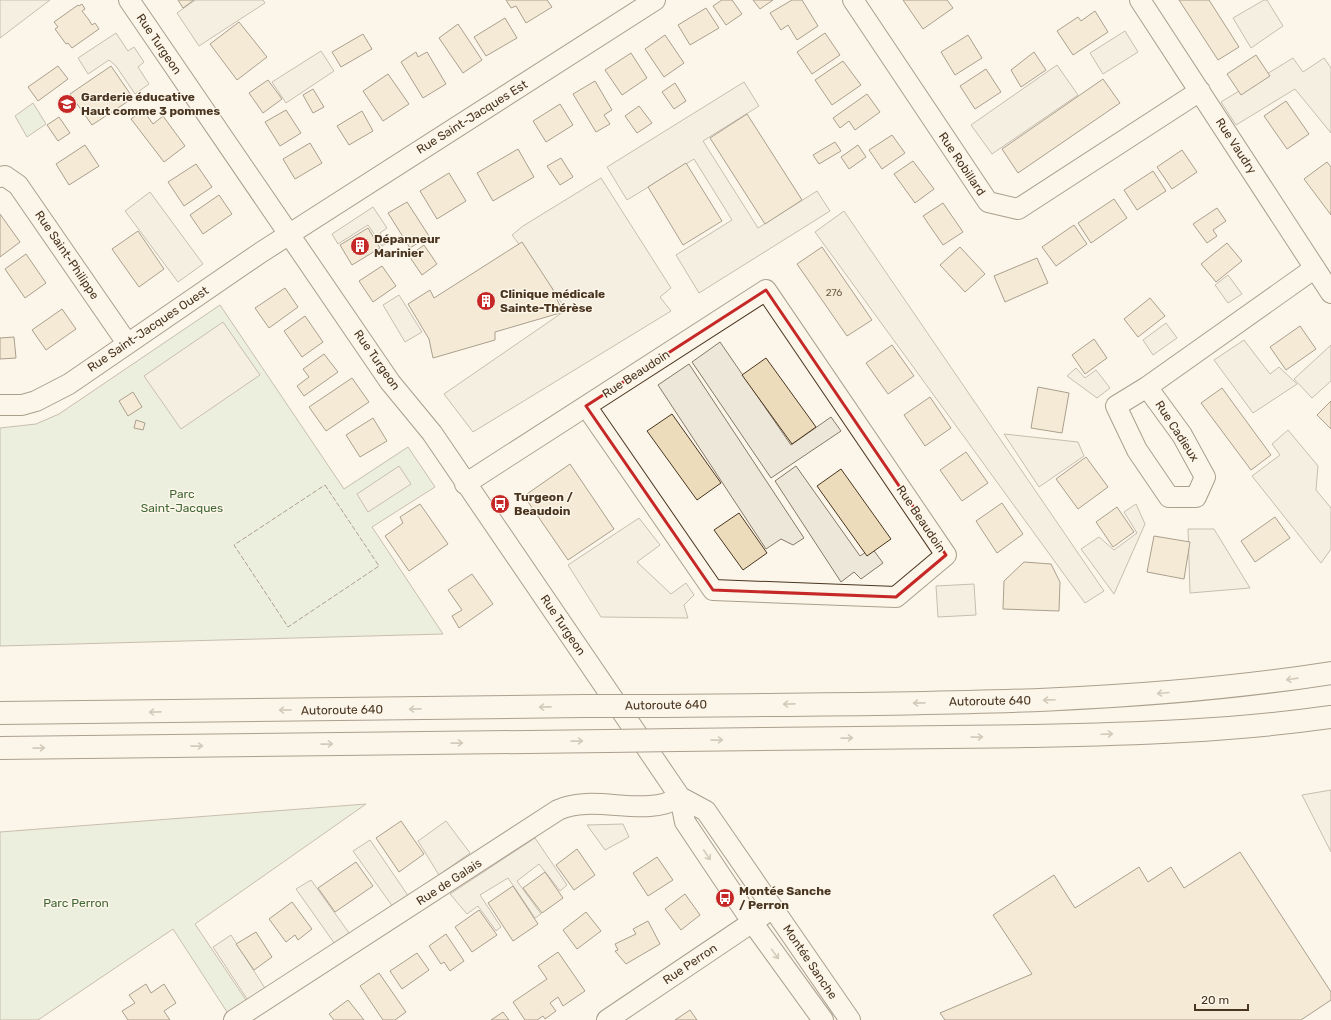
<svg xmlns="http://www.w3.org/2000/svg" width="1331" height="1020" font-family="Rubik,sans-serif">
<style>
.green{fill:#dce7d0;stroke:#887966}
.parking{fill:#ede7d9;stroke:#887966}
.building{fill:#ecdcbc;stroke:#4a3520}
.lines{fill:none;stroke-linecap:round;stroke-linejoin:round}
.minor-casing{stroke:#4a3520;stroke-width:22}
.highway-casing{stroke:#4a3520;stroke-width:24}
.minor{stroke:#fbf6e9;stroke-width:20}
.highway{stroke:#fbf6e9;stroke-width:22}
.highway-bridge-casing{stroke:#4a3520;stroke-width:24;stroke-linecap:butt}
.highway-bridge{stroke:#fbf6e9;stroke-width:22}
.fence{stroke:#4a3520;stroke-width:1;stroke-dasharray:5 2;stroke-linecap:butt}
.oneway{stroke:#a29684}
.marked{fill:none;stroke:#c62828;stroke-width:3;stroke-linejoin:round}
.labels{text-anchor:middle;stroke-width:3;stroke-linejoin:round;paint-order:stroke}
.number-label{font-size:10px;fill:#725f47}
.street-label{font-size:12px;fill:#4a3520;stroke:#fbf6e9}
.poi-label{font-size:12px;font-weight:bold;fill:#4a3520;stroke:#fbf6e9;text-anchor:start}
.park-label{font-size:12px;fill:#436837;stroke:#fbf6e9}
</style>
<rect width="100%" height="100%" fill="#fbf6e9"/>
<path class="green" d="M33,103L46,124L27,137L15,116Z
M220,305L344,489L408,447L435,487L372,527L443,634L0,646V428L36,424L59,414Z
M366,804L195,924L250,1006L229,1015L173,929L38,1020H0V832Z"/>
<path class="parking" d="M0,0H50L0,38Z
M195,0H263L265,3L199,46L177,13Z
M1264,0H1267L1283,26L1251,48L1233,18Z
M1125,31L1138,52L1103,74L1090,53Z
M116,33L128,51L134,47L144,62L138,67L149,84L135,94L116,66L109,60L88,74L78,58Z
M321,51L334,71L286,103L272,82Z
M1293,58L1303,72L1324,58L1331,68V133L1295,89L1236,125L1221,102Z
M1057,65L1078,95L992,154L971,125Z
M744,82L759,106L703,141L758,228L817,191L830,211L699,293L676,255L732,220L694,159L627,200L607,167Z
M601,178L671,288L660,297L671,311L473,432L444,394L566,310L552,288L512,235L523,226Z
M150,192L203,264L178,282L125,211Z
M373,207L387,228L380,233L387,243L382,246L368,225L338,244L332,234Z
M844,211L1104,591L1085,603L815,232Z
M1228,275L1242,294L1228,303L1215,285Z
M399,295L422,332L405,342L383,305Z
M223,322L260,375L181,429L144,376Z
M1166,323L1177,338L1153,355L1143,340Z
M1244,340L1270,374L1279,367L1297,384L1253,413L1214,360Z
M720,342L791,445L831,417L841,431L771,478L692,362Z
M1331,345V381L1312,398L1294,379Z
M689,364L804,538L793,545L781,539L766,549L658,385Z
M1076,368L1085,378L1096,370L1110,388L1097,398L1067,376Z
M1288,430L1318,466L1316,490L1331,508V549L1321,563L1252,476L1280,455L1272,444Z
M1004,434L1078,442L1084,456L1039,487Z
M399,466L411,484L368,512L357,494Z
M796,466L860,556L872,548L883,563L861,579L854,572L841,582L775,481Z
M1136,504L1145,524L1114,594L1081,549L1099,537L1114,550L1137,533L1124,512Z
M639,518L660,545L637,562L671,594L686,583L694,595L684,605L688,618L601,617L568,565Z
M1188,529H1214L1250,588L1190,593Z
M974,584L976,615L938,617L936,586Z
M1331,790V852L1302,795Z
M446,821L470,853L439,875L418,841Z
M623,824L629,837L605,850L587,825Z
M535,838L567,885L560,891L539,864L517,881L541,914L535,918L508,878L480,895L501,927L496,931L478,906L467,914L450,894Z
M370,840L409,897L393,907L353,851Z
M311,880L352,937L337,947L296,889Z
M231,935L268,993L251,1005L213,947Z"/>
<path class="building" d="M178,0H194L183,8Z
M506,0H547L552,7L526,23L516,6L511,8Z
M722,0H732L742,14L726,25L713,6Z
M753,0H773L760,9Z
M792,0H802L818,26L797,40L788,25L781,30L770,13Z
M903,0H947L953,8L923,29Z
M1179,0H1209L1239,47L1218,60Z
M82,4L85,9L82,11L89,20L92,25L95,23L99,29L72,48L68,43L66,44L55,29L58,27L54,22L78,5L79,6Z
M706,8L719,28L690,45L678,25Z
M1095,11L1108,32L1073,55L1057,31L1078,17L1081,21Z
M505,18L517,38L486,56L474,37Z
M239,22L267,57L237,80L210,44Z
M458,24L482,60L463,73L439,38Z
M825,33L840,55L812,74L797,52Z
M363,34L372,49L341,67L332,52Z
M665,35L684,63L664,77L645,49Z
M968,35L982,58L955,75L941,52Z
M416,52L418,57L427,52L446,84L423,98L401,62Z
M1034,52L1046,70L1021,87L1011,70Z
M631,53L647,78L622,95L605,70Z
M1256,55L1270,76L1241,95L1227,74Z
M843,61L861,85L832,105L815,80Z
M58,66L68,79L38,101L28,87Z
M111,66L133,98L92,125L70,94Z
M986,69L1001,92L975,109L960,86Z
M388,74L409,104L383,121L363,91Z
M1103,79L1120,103L1018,173L1002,149Z
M268,80L282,99L263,113L249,93Z
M595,81L612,110L604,115L610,124L596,132L573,94Z
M675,83L686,101L674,109L662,92Z
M313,89L324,107L313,113L303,95Z
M867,94L880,112L855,130L849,121L840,128L833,118Z
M1286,101L1309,134L1287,149L1264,116Z
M560,104L573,125L546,142L533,121Z
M639,106L652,123L637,133L625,116Z
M143,110L153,124L163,116L185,146L164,162L131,119Z
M286,110L301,133L280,146L265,122Z
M362,111L373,131L349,145L337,126Z
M747,114L802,200L765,224L710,138Z
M59,117L70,133L58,141L47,125Z
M892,135L905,153L882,169L869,150Z
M835,142L841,151L819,164L813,155Z
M310,143L322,163L295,179L283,159Z
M85,145L99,166L69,185L56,164Z
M858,145L866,157L849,169L841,157Z
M518,149L534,177L493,201L477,173Z
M1182,150L1197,172L1172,189L1157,167Z
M561,158L573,177L560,185L547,166Z
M913,161L934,189L915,203L894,174Z
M1327,162L1331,167V215L1304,179Z
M686,163L722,221L683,245L648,187Z
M196,164L212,187L184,206L168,182Z
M1153,171L1166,191L1137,210L1124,190Z
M449,173L466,201L437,219L420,191Z
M219,195L232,214L203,234L190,215Z
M1114,199L1127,218L1091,243L1078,223Z
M407,202L429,236L410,248L388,213Z
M943,203L963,232L943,245L923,216Z
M1217,208L1226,221L1213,230L1217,236L1207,243L1193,224Z
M0,214L20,242L0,257Z
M1074,225L1087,244L1056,266L1042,247Z
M368,228L380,248L352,265L340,245Z
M138,231L164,269L139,287L112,249Z
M522,242L552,288L560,306V313L495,332V340L433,358L429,339L408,304L430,290L434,298Z
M1227,243L1242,261L1216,282L1201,264Z
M424,245L437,264L422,275L409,256Z
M822,247L872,320L847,336L797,264Z
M960,247L985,274L965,292L940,265Z
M26,254L46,283L25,298L5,269Z
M1037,258L1048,283L1005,302L994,276Z
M382,266L396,286L373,302L359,281Z
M285,288L298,307L269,328L255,308Z
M1150,298L1165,316L1138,337L1124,319Z
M62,309L76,329L46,350L32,330Z
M305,316L323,342L302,357L284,331Z
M1300,326L1316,349L1286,370L1270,347Z
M14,337L16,358L0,359V338Z
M1094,339L1107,358L1085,374L1072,355Z
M892,345L914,376L888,394L866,363Z
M324,354L338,372L304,396L297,386L309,377L303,369Z
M766,358L816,427L792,444L742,375Z
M352,378L369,402L326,431L309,407Z
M1038,387L1069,393L1062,433L1031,428Z
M1222,388L1271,455L1251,470L1201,403Z
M133,392L142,407L128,416L119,401Z
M930,397L951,428L925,446L904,415Z
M1331,401V429L1317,415Z
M672,414L721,483L697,500L647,431Z
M373,418L387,441L360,457L346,435Z
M136,420L145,423L143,430L134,428Z
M966,452L988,483L962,501L940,470Z
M1086,457L1108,487L1078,509L1056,479Z
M570,464L614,529L568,560L524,496Z
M841,469L891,539L867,556L817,486Z
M1002,503L1023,534L997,553L976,521Z
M420,504L448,544L409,571L385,536L403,523L400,517Z
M1117,507L1134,532L1113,547L1096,522Z
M739,513L767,553L743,570L714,530Z
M1275,517L1290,538L1255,562L1241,541Z
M1154,536L1190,542L1184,579L1147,572Z
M1024,562L1051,564L1060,582L1059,611L1003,609L1004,581Z
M472,574L493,604L459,628L452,616L462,610L448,590Z
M401,821L424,854L399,872L376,838Z
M577,849L595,875L574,890L556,865Z
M1240,852L1331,992V1000L1301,1020H945L940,1013L1032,974L993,915L1054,875L1075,908L1139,867L1148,882L1171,867L1184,888Z
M657,857L673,880L648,896L633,873Z
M356,862L373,886L335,912L318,888Z
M545,872L563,898L542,913L523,888Z
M513,886L538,924L513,941L488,903Z
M685,894L700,915L681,930L665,909Z
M292,902L312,929L298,940L295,935L286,942L269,919Z
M479,910L497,935L472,952L455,927Z
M586,912L601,931L577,949L563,930Z
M648,921L660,944L626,964L615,951L618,950L615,944L636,934L633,929Z
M256,932L272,957L254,970L236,944Z
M446,934L464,961L450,971L444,962L441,964L429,946Z
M558,952L585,991L563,1006L558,997L550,1003L556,1011L545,1019L543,1016L537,1020H525L513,1002L547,979L538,966Z
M417,953L429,970L402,989L390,971Z
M379,973L406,1012L395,1020H383L360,986Z
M146,984L151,993L164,984L176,1003L164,1011L170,1020H128L122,1011L135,1003L129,995Z
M348,1000L364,1020H334L329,1014Z
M690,1010L697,1020H675Z
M503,1012L509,1020H491Z"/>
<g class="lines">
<defs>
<path id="minor" d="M129,0L390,382L432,433L680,797L685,822L752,922L823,1020
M853,0L988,202L1018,209L1200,91
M1140,0L1331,293
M0,177L5,176L18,185L127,343
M1147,387L1182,435L1205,477L1196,497H1169L1137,450L1116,406L1147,387L1315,268
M0,405H22L36,401L69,384L260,253L655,0
M465,484L766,290L946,555L896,597L713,590L586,406
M680,797L706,811L850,1020
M234,1020L558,810C595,793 645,819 680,797
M607,1020L763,915"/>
<path id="highway" d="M654,706C880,703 1107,708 1331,673
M0,713L584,706
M678,740C797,739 915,738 1033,736C1133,734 1232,731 1331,717
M0,748L607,741"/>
</defs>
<use href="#minor" class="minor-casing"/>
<use href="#highway" class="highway-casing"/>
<use href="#minor" class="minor"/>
<use href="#highway" class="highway"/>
<defs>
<path id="highway-bridge" d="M584,706H654
M607,741L678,740"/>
</defs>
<use href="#highway-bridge" class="highway-bridge-casing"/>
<use href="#highway-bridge" class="highway-bridge"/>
<path class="fence" d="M325,485L379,566L288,627L234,545Z"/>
</g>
<defs><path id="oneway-shaft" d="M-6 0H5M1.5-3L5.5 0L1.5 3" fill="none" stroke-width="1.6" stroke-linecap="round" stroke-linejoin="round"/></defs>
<g class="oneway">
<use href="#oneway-shaft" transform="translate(1292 679) rotate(172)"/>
<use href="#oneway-shaft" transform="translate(1163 693) rotate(175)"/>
<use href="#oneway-shaft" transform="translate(1049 700) rotate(178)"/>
<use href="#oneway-shaft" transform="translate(919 703) rotate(179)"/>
<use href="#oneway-shaft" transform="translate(789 704) rotate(179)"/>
<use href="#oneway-shaft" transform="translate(545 707) rotate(179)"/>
<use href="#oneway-shaft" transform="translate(415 709) rotate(179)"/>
<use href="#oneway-shaft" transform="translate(285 710) rotate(179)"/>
<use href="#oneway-shaft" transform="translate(155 712) rotate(179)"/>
<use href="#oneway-shaft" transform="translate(1107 734) rotate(-2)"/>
<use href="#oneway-shaft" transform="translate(977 737) rotate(-1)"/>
<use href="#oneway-shaft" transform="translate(847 738) rotate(-1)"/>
<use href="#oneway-shaft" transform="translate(717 740) rotate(-1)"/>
<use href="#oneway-shaft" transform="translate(577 741) rotate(-1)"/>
<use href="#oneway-shaft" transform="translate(457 743) rotate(-1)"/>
<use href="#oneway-shaft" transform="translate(327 744) rotate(-1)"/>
<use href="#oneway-shaft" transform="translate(197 746) rotate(-1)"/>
<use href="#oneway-shaft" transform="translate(39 748) rotate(-1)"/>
<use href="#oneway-shaft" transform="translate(707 855) rotate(56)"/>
<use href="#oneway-shaft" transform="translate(775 954) rotate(54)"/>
</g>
<path d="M0 0H1331V1020H0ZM766,290L946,555L896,597L713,590L586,406Z" fill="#fbf6e9" fill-opacity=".55" fill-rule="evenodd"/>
<path class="marked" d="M766,290L946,555L896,597L713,590L586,406Z"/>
<defs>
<symbol id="school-disc" viewBox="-11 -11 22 22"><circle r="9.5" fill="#c62828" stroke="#fbf6e9"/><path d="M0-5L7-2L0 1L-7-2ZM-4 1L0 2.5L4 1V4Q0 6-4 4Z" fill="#fff"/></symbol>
<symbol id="building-disc" viewBox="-11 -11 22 22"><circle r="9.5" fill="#c62828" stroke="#fbf6e9"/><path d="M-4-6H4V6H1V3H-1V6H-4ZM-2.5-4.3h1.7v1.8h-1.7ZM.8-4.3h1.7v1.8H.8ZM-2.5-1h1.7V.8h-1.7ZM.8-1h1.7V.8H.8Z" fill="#fff"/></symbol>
<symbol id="bus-disc" viewBox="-11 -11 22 22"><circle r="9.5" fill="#c62828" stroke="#fbf6e9"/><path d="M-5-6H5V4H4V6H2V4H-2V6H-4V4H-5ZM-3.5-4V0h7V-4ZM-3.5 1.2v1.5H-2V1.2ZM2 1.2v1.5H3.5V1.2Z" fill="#fff"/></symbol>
</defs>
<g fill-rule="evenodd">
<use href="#school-disc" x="56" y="93" width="22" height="22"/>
<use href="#building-disc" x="349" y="235" width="22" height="22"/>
<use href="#building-disc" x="475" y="290" width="22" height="22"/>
<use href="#bus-disc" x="489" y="493" width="22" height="22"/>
<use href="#bus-disc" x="714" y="887" width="22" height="22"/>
</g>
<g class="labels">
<g class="number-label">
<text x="834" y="296">276</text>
</g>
<g class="street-label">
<text transform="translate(159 44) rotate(56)" y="4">Rue Turgeon</text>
<text transform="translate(472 117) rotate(-32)" y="4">Rue Saint-Jacques Est</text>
<text transform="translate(1236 146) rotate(57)" y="4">Rue Vaudry</text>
<text transform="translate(962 164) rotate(56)" y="4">Rue Robillard</text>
<text transform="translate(67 255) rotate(56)" y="4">Rue Saint-Philippe</text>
<text transform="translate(148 329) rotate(-34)" y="4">Rue Saint-Jacques Ouest</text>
<text transform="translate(377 360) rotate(55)" y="4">Rue Turgeon</text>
<text transform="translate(636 374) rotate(-33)" y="4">Rue Beaudoin</text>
<text transform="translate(1177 431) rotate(57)" y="4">Rue Cadieux</text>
<text transform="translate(921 519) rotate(56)" y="4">Rue Beaudoin</text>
<text transform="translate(563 625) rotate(56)" y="4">Rue Turgeon</text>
<text transform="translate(990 701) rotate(-1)" y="4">Autoroute 640</text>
<text transform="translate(666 705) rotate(-1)" y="4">Autoroute 640</text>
<text transform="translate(342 710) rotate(-1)" y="4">Autoroute 640</text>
<text transform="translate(449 882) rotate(-33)" y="4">Rue de Galais</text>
<text transform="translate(810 962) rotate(56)" y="4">Montée Sanche</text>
<text transform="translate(690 964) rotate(-34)" y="4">Rue Perron</text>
</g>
<g class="poi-label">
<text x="81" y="101">Garderie éducative<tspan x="81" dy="14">Haut comme 3 pommes</tspan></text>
<text x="374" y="243">Dépanneur<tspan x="374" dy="14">Marinier</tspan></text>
<text x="500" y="298">Clinique médicale<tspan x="500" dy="14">Sainte-Thérèse</tspan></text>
<text x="514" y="501">Turgeon /<tspan x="514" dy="14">Beaudoin</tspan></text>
<text x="739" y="895">Montée Sanche<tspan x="739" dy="14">/ Perron</tspan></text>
</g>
<g class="park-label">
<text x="182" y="498">Parc<tspan x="182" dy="14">Saint-Jacques</tspan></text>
<text x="76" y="907">Parc Perron</text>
</g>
</g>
<path d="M1195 1004v6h53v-6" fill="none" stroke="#4a3520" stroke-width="2"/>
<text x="1201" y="1004" font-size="12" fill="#4a3520" stroke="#fbf6e9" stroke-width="3" paint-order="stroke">20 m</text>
</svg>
